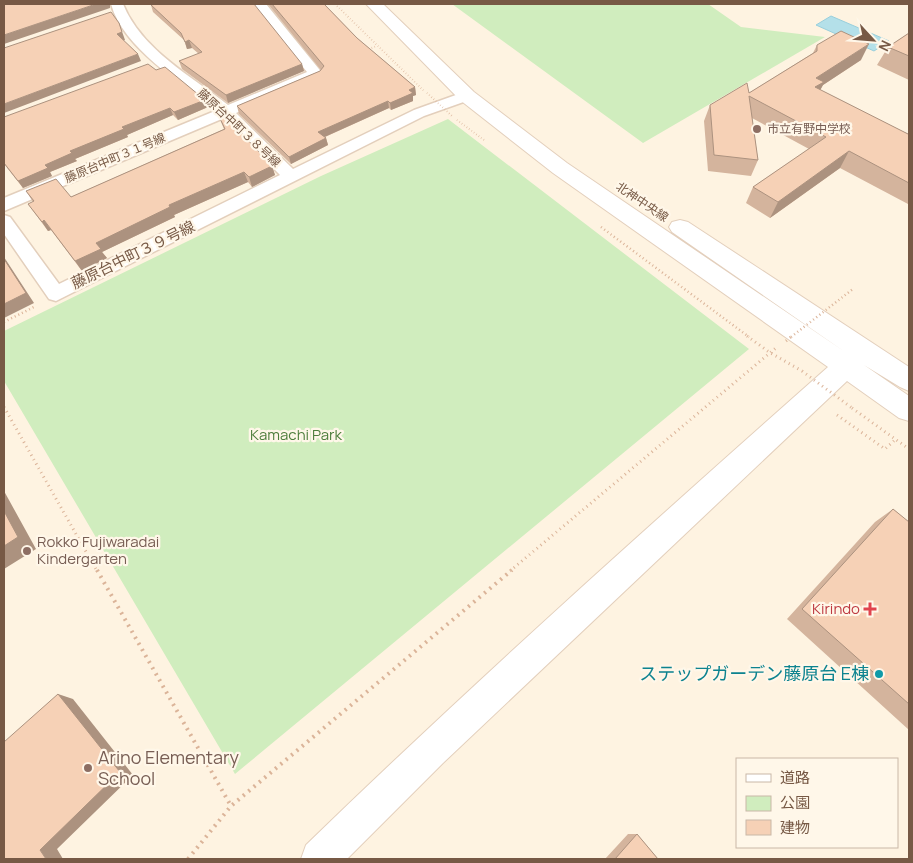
<svg xmlns="http://www.w3.org/2000/svg" width="913" height="863" font-family="Manrope,'Noto Sans JP',sans-serif">
<style>
.green{fill:#d0edbe}
.water{fill:#b4e0e9;stroke:#99cfdc}
.lines{fill:none;stroke-linecap:round;stroke-linejoin:round}
.minor-casing{stroke:#e3cfbc;stroke-width:3}
.tertiary-casing{stroke:#e3cfbc;stroke-width:2}
.path-far3{stroke:#dbb499;stroke-width:2;stroke-dasharray:0.5 2.5;stroke-linecap:butt}
.path-far2{stroke:#dbb499;stroke-width:2.5;stroke-dasharray:1 3;stroke-linecap:butt}
.path-far1{stroke:#dbb499;stroke-width:3;stroke-dasharray:1 4;stroke-linecap:butt}
.path{stroke:#dbb499;stroke-width:4;stroke-dasharray:2 5;stroke-linecap:butt}
.minor{fill:#fff;fill-rule:evenodd}
.tertiary{fill:#fff;fill-rule:evenodd}
.path-bridge-far2{stroke:#dbb499;stroke-width:2;stroke-dasharray:0.5 2.5;stroke-linecap:butt}
.path-bridge-far1{stroke:#dbb499;stroke-width:2.5;stroke-dasharray:1 3;stroke-linecap:butt}
.path-bridge{stroke:#dbb499;stroke-width:3;stroke-dasharray:1 4;stroke-linecap:butt}
.wall{fill:#d4b49d}
.shaded-wall{fill:#ac927f}
.building{fill:#f6d1b6;stroke:#ac927f}
.education-dot{fill:#8d6e63;stroke:#fff7e9;stroke-width:2}
.health-dot{fill:#e0444e;stroke:#fff7e9;stroke-width:2}
.culture-dot{fill:#0f9aa8;stroke:#fff7e9;stroke-width:2}
.labels{text-anchor:middle;stroke-width:4.5;stroke-linejoin:round;paint-order:stroke}
.far-street-label{font-size:12px;fill:#775945;stroke:#fff7e9}
.far-education-label{font-size:12px;fill:#785e54;stroke:#fff7e9;text-anchor:start}
.street-label{font-size:15px;fill:#775945;stroke:#fff7e9}
.park-label{font-size:15px;fill:#4e7e3c;stroke:#fff7e9}
.education-label{font-size:15px;fill:#785e54;stroke:#fff7e9;text-anchor:start}
.health-label{font-size:15px;fill:#be3a42;stroke:#fff7e9;text-anchor:end}
.near-culture-label{font-size:18px;fill:#0d838f;stroke:#fff7e9;text-anchor:end}
.near-education-label{font-size:18px;fill:#785e54;stroke:#fff7e9;text-anchor:start}
</style>
<rect width="100%" height="100%" fill="#fef3e1"/>
<path class="green" d="M452,4H708L741,27L825,37L643,143Z
M448,119L749,349L235,774L4,381V331L321,176Z"/>
<path class="water" d="M831,16L889,41L874,51L816,25Z"/>
<g class="lines">
<defs>
<path id="minor" d="M111,4H123C141,49 191,76 228,105L307,72L252,4H266L323,74L321,77L236,113L293,169L414,110L467,91L475,96L472,99L424,116L56,301L49,299L4,234V215L10,217L59,284L280,175L224,118L4,211V198L215,111C181,82 123,48 111,4Z"/>
<path id="tertiary" d="M366,4H383L474,92L567,163L845,352L672,232L669,227L672,222L680,220L688,222L909,367V391L900,387L864,365L909,396V421L899,418L847,381L443,763L347,859H301L306,845C475,681 651,524 828,367L553,173L460,100Z"/>
</defs>
<use href="#minor" class="minor-casing"/>
<use href="#tertiary" class="tertiary-casing"/>
<path class="path-far3" d="M335,4L424,91
M366,50L377,46
M457,120L484,140"/>
<path class="path-far2" d="M601,227L749,337
M4,322L36,306"/>
<path class="path-far1" d="M747,336L769,352L802,371
M4,407L97,571
M852,408L909,449
M837,415L885,449L896,439
M510,571L777,347"/>
<path class="path" d="M97,570L231,806
M188,859L231,806L512,570"/>
<use href="#minor" class="minor"/>
<use href="#tertiary" class="tertiary"/>
<path class="path-bridge-far2" d="M427,93L452,116"/>
<path class="path-bridge-far1" d="M791,337L853,289"/>
<path class="path-bridge" d="M786,341L792,336
M802,371L852,408"/>
</g>
<path class="wall" d="M268,4H324L357,38L415,87L416,95L413,96V101L391,110L389,108L325,137L326,138L328,145L291,164L239,114L237,106L320,71L321,70Z
M151,5L302,64L304,71L228,103L182,69L179,61L199,54L192,48L187,49L184,40L153,12Z
M909,33V80L877,65L888,47Z
M817,45L861,60L823,85L820,90L908,134L909,133V203L908,204L840,168L770,218L746,203L753,187L809,149L752,118L758,160L751,176L708,171L704,121L710,105L749,93L813,53Z
M156,70L208,107L178,120L173,115L127,135L128,137L75,159L77,161L50,172L52,176L23,188L4,164V117Z
M217,112L272,166L275,175L252,187L248,182L174,215L175,217L102,252L107,258L82,271L51,230L48,231L28,204L33,202L26,191L71,197L224,129Z
M893,509L909,522V730L787,619L875,522Z
M628,834H637L658,859H605Z"/>
<path class="shaded-wall" d="M96,4H110V8L4,44V35Z
M119,23L125,40L120,42L117,34Z
M189,40L192,48L187,49L185,42Z
M869,44L861,60L823,85L816,98L808,94L816,78Z
M138,54L141,61L4,113V104Z
M302,64L304,71L228,103L226,95Z
M415,87L416,95L413,96V101L391,110L390,103L409,90Z
M205,100L208,107L178,120L174,112Z
M388,101L389,108L320,139L318,132Z
M170,108L173,115L127,135L128,137L75,159L77,161L50,172L52,176L23,188L18,181L45,165L70,151L122,127Z
M326,138L328,145L291,164L289,157Z
M849,151L840,168L770,218L778,202Z
M272,166L275,175L252,187L249,177Z
M244,172L248,182L174,215L175,217L102,252L107,258L82,271L75,261L96,243L169,205Z
M44,220L51,230L48,231L42,222Z
M4,257L34,303L4,318Z
M4,491L36,549L4,569Z
M58,694L73,699L133,775L57,849L63,859H46L40,850Z"/>
<path class="building" d="M4,4H96L4,35Z
M155,4H254L302,64L226,95L179,61L202,52L189,40L185,42L181,33L151,5Z
M272,4H324L357,38L415,87L409,90L413,93L390,103L388,101L318,132L326,138L289,157L237,106L320,71L324,66Z
M111,12L119,23L122,32L117,34L138,54L4,104V48Z
M841,31L869,44L816,78L824,82L815,87L908,134L909,133V183L849,151L778,202L753,187L826,137L749,96L758,160L714,155L710,105L747,83L749,93L817,51V45Z
M909,33V56L888,47Z
M148,64L156,70L165,67L205,100L174,112L170,108L122,127L124,129L70,151L72,153L45,165L48,168L18,181L4,163V117Z
M220,110L272,166L249,177L244,172L169,205L170,207L96,243L101,249L75,261L44,220L42,222L28,204L34,201L26,191L56,179L71,197L225,129L217,112Z
M4,259L26,293L4,304Z
M893,509L909,522V704L802,609Z
M4,511L18,537L4,546Z
M58,694L120,772L40,850L46,859H4V742Z
M637,834L658,859H615Z"/>
<g class="education-dot">
<circle cx="757" cy="129" r="5"/>
<circle cx="27" cy="551" r="5"/>
<circle cx="88" cy="768" r="5"/>
</g>
<path class="health-dot" d="M867.5 601.5h5v5h5v5h-5v5h-5v-5h-5v-5h5z"/>
<circle class="culture-dot" cx="879" cy="674" r="5"/>
<g class="labels">
<g class="far-street-label">
<text transform="translate(239 128) rotate(43)" y="4">藤原台中町３８号線</text>
<text transform="translate(115 158) rotate(-23)" y="4">藤原台中町３１号線</text>
<text transform="translate(642 202) rotate(34)" y="4">北神中央線</text>
</g>
<g class="far-education-label">
<text x="767" y="133">市立有野中学校</text>
</g>
<g class="street-label">
<text transform="translate(133 255) rotate(-26)" y="5">藤原台中町３９号線</text>
</g>
<g class="park-label">
<text x="296" y="440">Kamachi Park</text>
</g>
<g class="education-label">
<text x="37" y="547">Rokko Fujiwaradai<tspan x="37" dy="17">Kindergarten</tspan></text>
</g>
<g class="health-label">
<text x="860" y="614">Kirindo</text>
</g>
<g class="near-culture-label">
<text x="869" y="680">ステップガーデン藤原台 E棟</text>
</g>
<g class="near-education-label">
<text x="98" y="764">Arino Elementary<tspan x="98" dy="21">School</tspan></text>
</g>
</g>
<rect width="913" height="863" fill="none" stroke="#775945" stroke-width="10"/>
<rect x="736" y="758" width="162" height="90" fill="#fff7e9" stroke="#c9b8a7"/>
<rect x="746" y="774" width="25" height="8" fill="#ffffff" stroke="#c9b8a7"/>
<text x="780" y="783" font-size="15" fill="#775945">道路</text>
<rect x="746" y="796" width="25" height="15" fill="#d0edbe" stroke="#c9b8a7"/>
<text x="780" y="808" font-size="15" fill="#775945">公園</text>
<rect x="746" y="820" width="25" height="15" fill="#f6d1b6" stroke="#c9b8a7"/>
<text x="780" y="833" font-size="15" fill="#775945">建物</text>
<g transform="translate(873 40) rotate(116)" stroke="#fff7e9" stroke-width="4" paint-order="stroke">
<path d="M0-4L9 19L0 12L-9 19Z" fill="#775945"/>
<text y="-8" font-size="14" font-weight="bold" text-anchor="middle" fill="#775945">N</text>
</g>
</svg>
